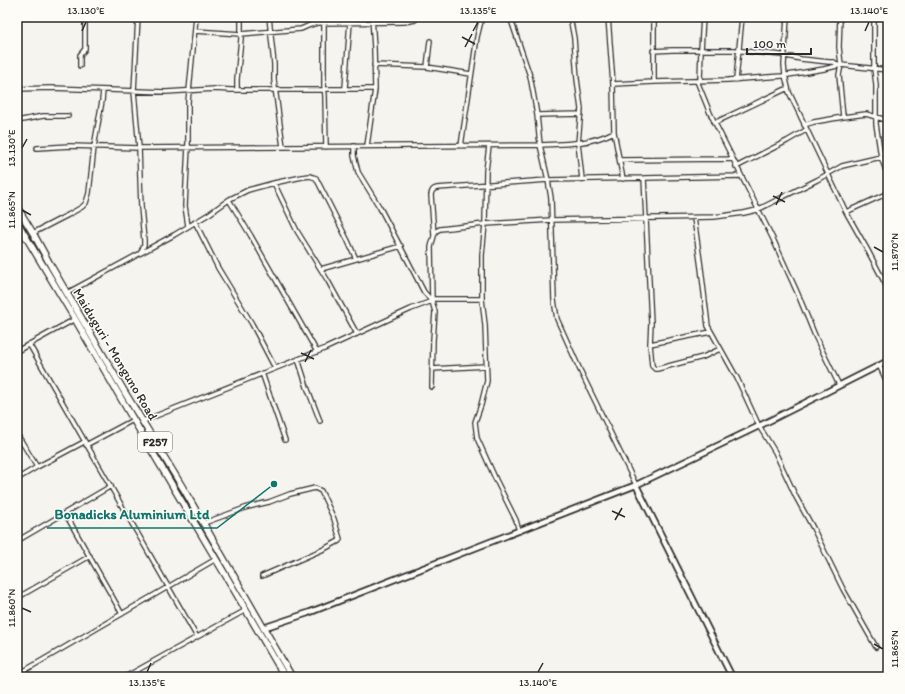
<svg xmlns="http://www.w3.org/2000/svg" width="905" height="694" font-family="Itim,sans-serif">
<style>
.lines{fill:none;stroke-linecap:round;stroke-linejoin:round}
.minor-casing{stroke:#2b2b2b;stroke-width:6}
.tertiary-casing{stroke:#2b2b2b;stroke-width:8}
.primary-casing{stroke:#2b2b2b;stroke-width:8}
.minor{stroke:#fdfcf7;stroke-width:3.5}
.tertiary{stroke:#fdfcf7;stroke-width:4.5}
.primary{stroke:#fdfcf7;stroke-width:5.5}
.ticks{fill:none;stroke:#2b2b2b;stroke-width:1.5}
.labels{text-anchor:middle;stroke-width:3;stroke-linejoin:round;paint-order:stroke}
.shield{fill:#fdfcf7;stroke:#6a6a68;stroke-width:1}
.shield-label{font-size:12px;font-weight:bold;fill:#2b2b2b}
.street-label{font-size:13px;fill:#2b2b2b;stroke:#fdfcf7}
.leader{fill:none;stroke:#0f766e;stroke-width:1.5}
.callout-dot{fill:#0f766e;stroke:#fdfcf7;stroke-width:1.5}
.callout-label{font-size:14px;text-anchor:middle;font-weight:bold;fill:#0f766e;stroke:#fdfcf7;stroke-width:3;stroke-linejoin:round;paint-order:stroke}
.neatline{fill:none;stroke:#2b2b2b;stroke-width:1.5}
.ticks-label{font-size:10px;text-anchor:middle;fill:#2b2b2b}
</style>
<rect width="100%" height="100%" fill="#f5f4ef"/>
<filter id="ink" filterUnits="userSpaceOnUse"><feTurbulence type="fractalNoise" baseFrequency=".025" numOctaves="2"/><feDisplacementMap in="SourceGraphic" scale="8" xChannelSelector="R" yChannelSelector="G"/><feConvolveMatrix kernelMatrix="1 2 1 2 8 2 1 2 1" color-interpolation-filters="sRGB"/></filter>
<g filter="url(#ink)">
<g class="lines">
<defs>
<path id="minor" d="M138,17L134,91L139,148L141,207L144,240V245L141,252
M269,17L274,64V80L283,147
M324,17V85L325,96L326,147
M510,17L530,76L533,92L537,115L540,145L548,180L551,198L554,300L557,319L580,370L636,485
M570,17L574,38L577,79L581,109L578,143L582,179
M608,17L613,84L614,132L623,179
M787,17L784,65L785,75L789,92L846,212L867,249L888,289
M840,17L839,47L841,65L839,75L843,117
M874,17V68L876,85V124L881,157L888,176
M17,18L28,17
M195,31L241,34L301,29L310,25L317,23L404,22L415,20
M653,51L672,50H734L781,55L801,59L829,62H834L839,66
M374,65L427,67L471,74
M80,66V55L85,49V17
M427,67L430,41
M736,80L742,17
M697,81L710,113L773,239L797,292L816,338L839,385
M700,81L701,50L703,17
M654,82V17
M613,84L654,82L728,80L782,76L824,69L841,65L888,70
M345,88L350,22
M17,89L51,88L166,92L215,89L231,90H325
M325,89H375
M237,90V79L241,39V17
M537,115L581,114
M17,121L43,116H68
M714,123L788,88
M804,125L814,122L843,117L866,114L883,119L888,120
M354,146V156L358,172L380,208L408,261L424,292L432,301
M367,146L375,89L374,48L372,17
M461,146L477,37L482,17
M489,146L486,171L485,224L482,255V299L485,325L487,381L481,405L475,422L477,438L496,480L516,520L519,531
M37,148L70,146L139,148L540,145C566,144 591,144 614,132
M620,160L732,159
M736,167L787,141L806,130
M644,178L651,323L650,344L652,366L655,369H657L703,357L720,349
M274,183L297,231L328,281L357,334
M229,200L251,236L317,352
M846,212L888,193
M694,218L701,268L708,326L737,378L759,426L775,452L796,497L813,528L843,589L876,647
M195,222L218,268L252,324L275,368
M188,226L185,206L186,185L188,147V102L196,17
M33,233L68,215L82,207L86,203L89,193L94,147L102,101L103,90
M434,235L431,195C432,190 433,189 437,188L548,180L740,176
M321,269L401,246
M67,293L174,235L209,214L230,199L248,190L274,183L302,177L310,176L316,178L348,241L356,259
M432,299H482
M29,344L197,637
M650,344L711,332
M17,351L75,319
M298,359L307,387L320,421
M879,365L888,384
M432,369L486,366
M262,373L285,440
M432,387L433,340L435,312L432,301L431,247L434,236L436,231L440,229L485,224L551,220L714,217L744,213L757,210L817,180L842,166L881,157
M143,421L324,349L411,309L432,301
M17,434L37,467
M86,445L133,420
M17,479L37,467L84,442
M65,513L122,614
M204,523L248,507L269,502L290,494L315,488L321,491L334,519L340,539L339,541L324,549L262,576
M17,541L111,486
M17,598L90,556
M17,664L22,672
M17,675L216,559
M125,677L246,610"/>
<path id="tertiary" d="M636,485L732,677
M263,628L308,613L636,485L759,426L888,361"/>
<path id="primary" d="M17,207L33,233L51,266L124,391L183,488L292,677
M17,222L75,319L130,414L226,576L285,677"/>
</defs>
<use href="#minor" class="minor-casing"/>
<use href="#tertiary" class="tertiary-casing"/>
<use href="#primary" class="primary-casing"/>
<use href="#minor" class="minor"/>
<use href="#tertiary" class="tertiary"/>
<use href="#primary" class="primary"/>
</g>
</g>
<path class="ticks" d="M82,31L86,22M473,31L478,22M865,31L869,22M462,37L475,44M465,47L472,34M22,148L27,139M773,196L785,202M776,205L782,192M22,210L31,215M874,247L883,252M301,353L314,359M305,362L311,350M612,511L625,517M615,520L622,508M22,608L31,612M874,644L883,649M147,672L151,663M538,672L543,663"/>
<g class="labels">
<rect class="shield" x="138" y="432" width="34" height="20" rx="3"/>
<g class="shield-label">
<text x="155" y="446">F257</text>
</g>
<g class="street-label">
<text transform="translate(116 354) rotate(59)" y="5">Maiduguri - Monguno Road</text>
</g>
</g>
<path class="leader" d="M274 484L217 528H47"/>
<circle class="callout-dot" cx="274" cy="484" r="4"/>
<g class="callout-label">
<text x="132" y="519">Bonadicks Aluminium Ltd</text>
</g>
<rect width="905" height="694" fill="none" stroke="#fdfcf7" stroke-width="44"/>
<path d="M747 48v6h64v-6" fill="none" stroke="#2b2b2b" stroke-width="2"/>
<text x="753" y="48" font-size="12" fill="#2b2b2b" stroke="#fdfcf7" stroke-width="3" paint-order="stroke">100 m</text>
<rect x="22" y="22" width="861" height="650" class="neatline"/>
<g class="ticks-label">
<text x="86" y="14">13.130°E</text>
<text x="478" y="14">13.135°E</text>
<text x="869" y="14">13.140°E</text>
<text transform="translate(11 148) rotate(-90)" y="4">13.130°E</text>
<text transform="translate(11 210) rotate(-90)" y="4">11.865°N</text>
<text transform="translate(894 252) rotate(-90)" y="4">11.870°N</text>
<text transform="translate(11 608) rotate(-90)" y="4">11.860°N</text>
<text transform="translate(894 649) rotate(-90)" y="4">11.865°N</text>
<text x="147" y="686">13.135°E</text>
<text x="538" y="686">13.140°E</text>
</g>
</svg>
